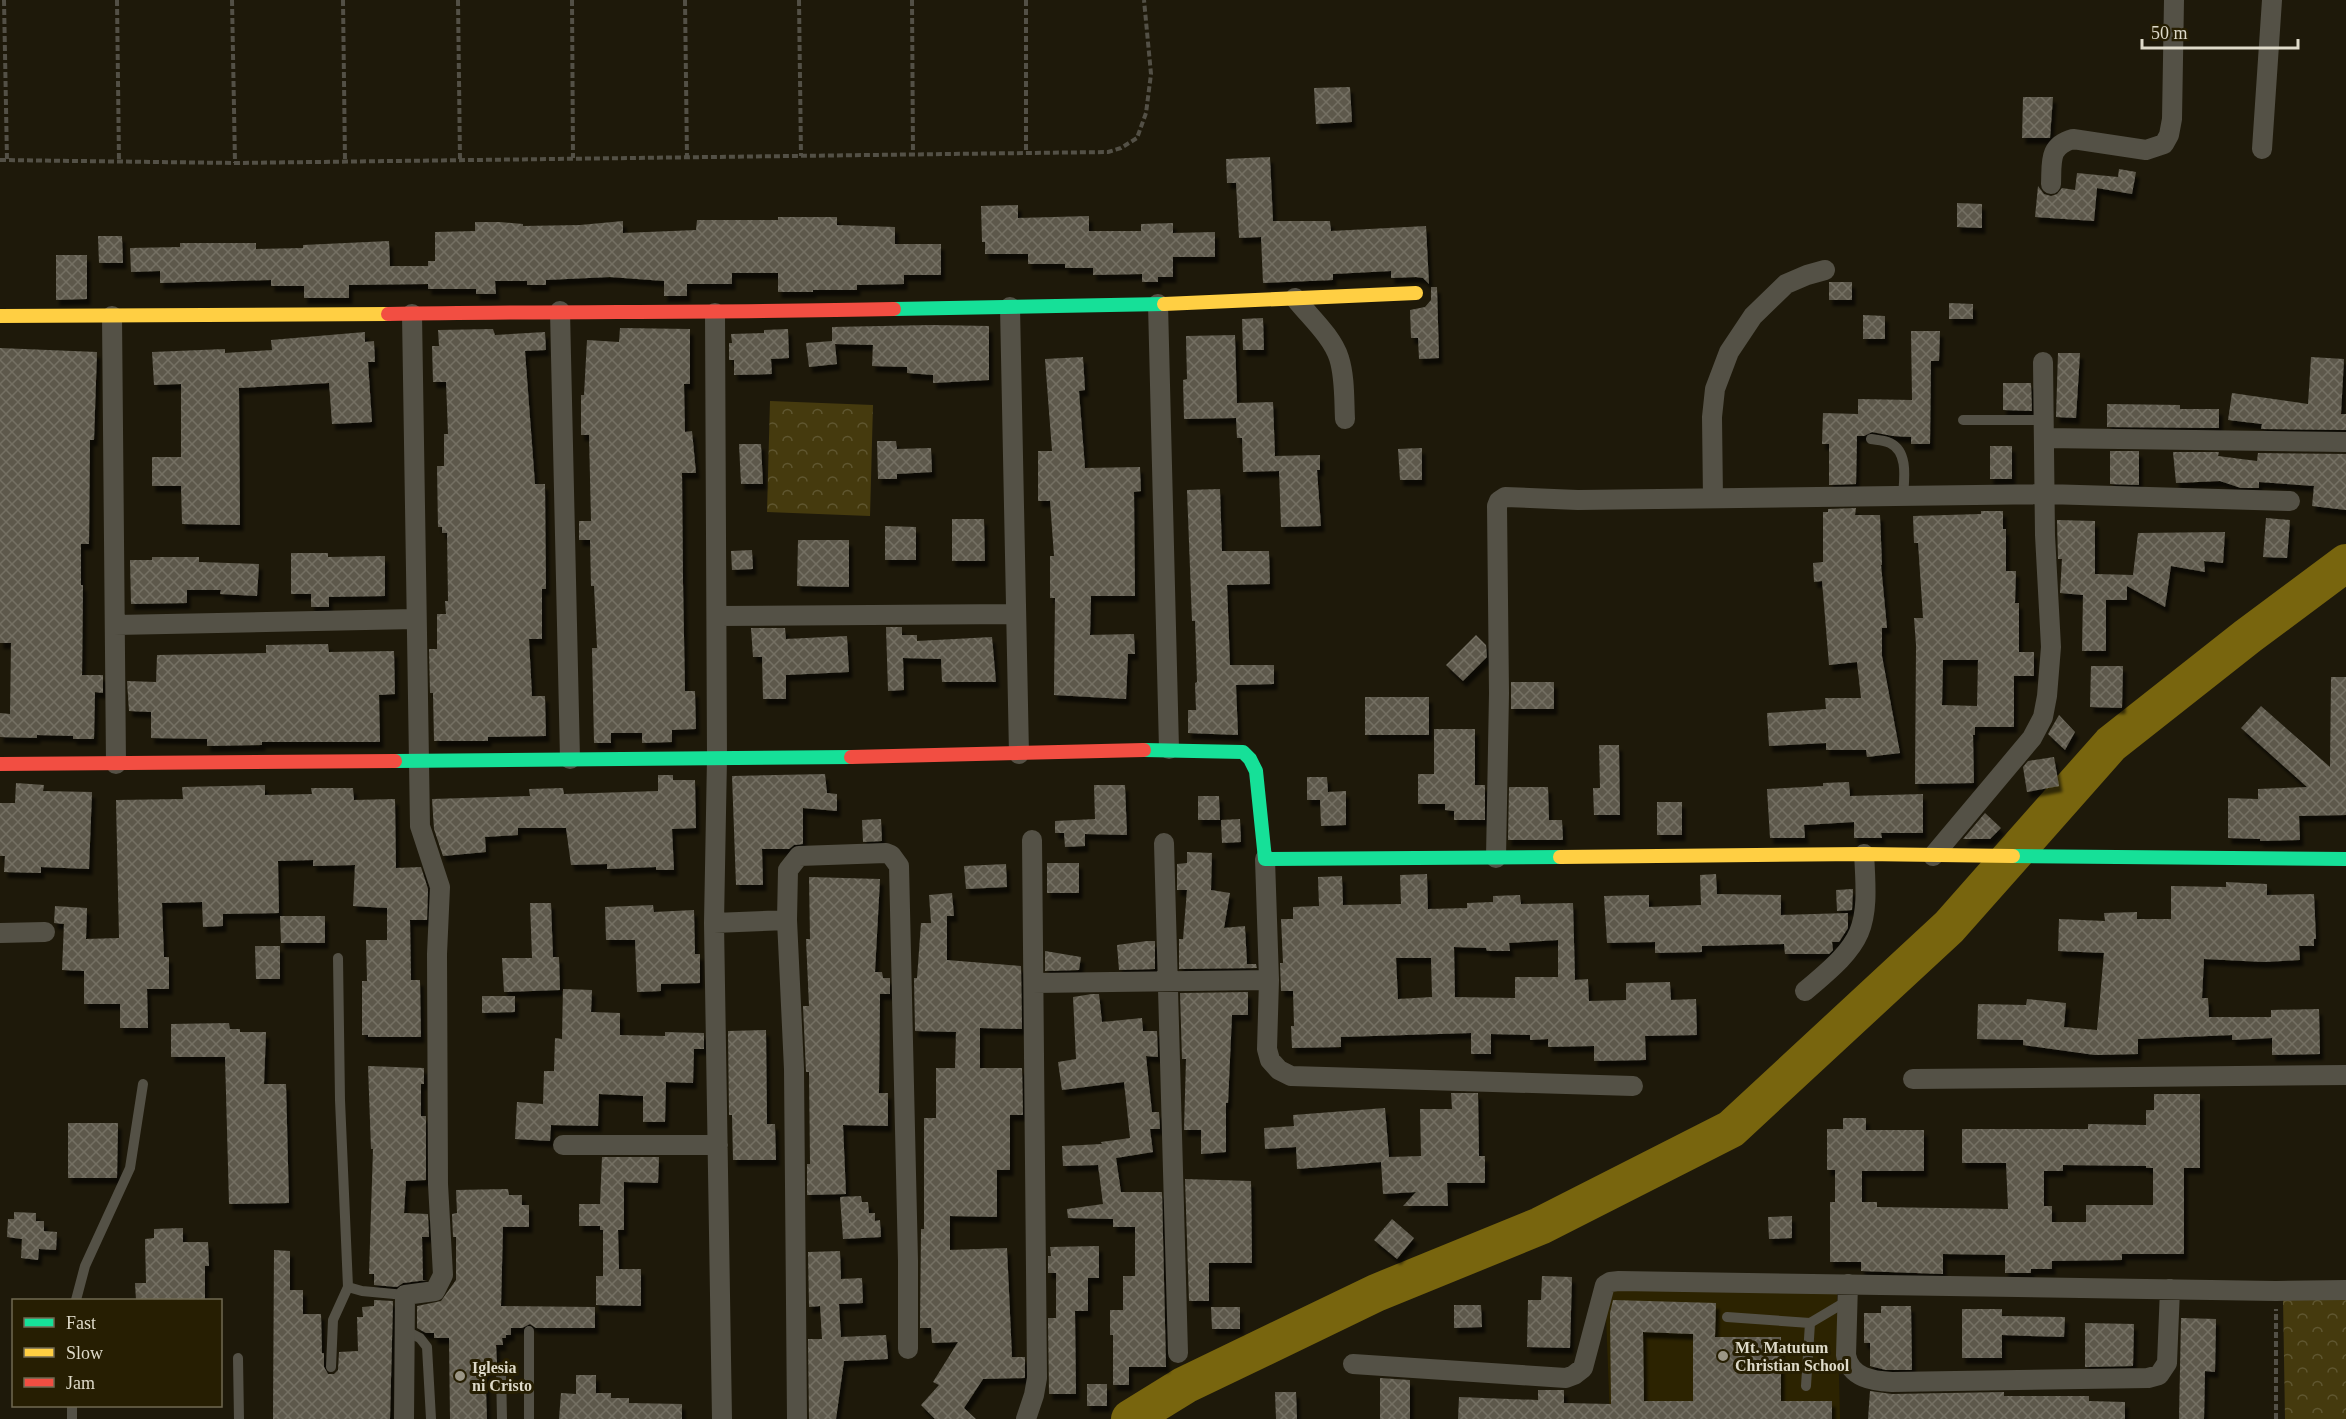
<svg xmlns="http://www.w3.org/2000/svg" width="2346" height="1419" font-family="Georgia,serif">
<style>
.built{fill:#2c2301}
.park{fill:url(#park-crowns)}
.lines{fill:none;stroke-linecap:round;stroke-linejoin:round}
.river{stroke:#78650e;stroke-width:38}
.building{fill:url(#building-cross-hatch);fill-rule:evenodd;filter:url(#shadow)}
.path{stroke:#535046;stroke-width:4;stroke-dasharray:6 3;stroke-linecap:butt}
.lane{stroke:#545146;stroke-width:10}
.street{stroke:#545146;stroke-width:20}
.fast{stroke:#16e098;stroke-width:14}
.slow{stroke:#ffcf43;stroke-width:14}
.jam{stroke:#f24e42;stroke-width:14}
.poi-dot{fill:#9b9686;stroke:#261e02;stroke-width:2}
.labels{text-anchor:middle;stroke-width:6;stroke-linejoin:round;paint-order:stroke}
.poi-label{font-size:16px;font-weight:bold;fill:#dedac9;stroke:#261e02;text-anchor:start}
</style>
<defs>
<pattern id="park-crowns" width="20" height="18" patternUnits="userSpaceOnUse" patternTransform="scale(1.5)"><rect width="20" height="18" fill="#453a0e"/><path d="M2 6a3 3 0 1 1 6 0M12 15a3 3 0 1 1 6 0" fill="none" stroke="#5f5630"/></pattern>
<pattern id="building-cross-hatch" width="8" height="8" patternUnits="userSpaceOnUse" patternTransform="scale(1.5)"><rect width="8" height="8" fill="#5d594c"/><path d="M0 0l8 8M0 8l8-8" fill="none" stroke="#747064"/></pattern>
<filter id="shadow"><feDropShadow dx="3.5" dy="6" stdDeviation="1.5" flood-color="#0009"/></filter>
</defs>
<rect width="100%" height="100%" fill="#1e190a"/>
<path class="built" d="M1605,1290L1837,1293L1840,1419H1610Z"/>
<path class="park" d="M770,401L873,405L870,516L767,512Z
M2283,1298L2346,1300V1419H2285Z"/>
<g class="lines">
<path class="river" d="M1130,1419L1185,1385L1376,1293L1540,1226L1731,1129L1949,927L2111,744L2248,636L2346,563"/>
</g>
<path class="building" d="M1350,87L1352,122L1316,124L1314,88Z
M2023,97H2053L2050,138H2022Z
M1270,157L1273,221H1330L1331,231L1426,226L1429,284L1423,278L1416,277L1391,278V271L1333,274V280L1263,283L1261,237L1239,238L1236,183H1227L1226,159Z
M2119,169L2136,172L2132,194L2097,188L2094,221L2035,217L2038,186L2044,194L2051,196L2057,194L2062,188L2075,190L2077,173L2118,177Z
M1957,203L1982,204V228L1957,227Z
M1018,205V218L1089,216V231H1141V224L1173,223V233L1215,232V257H1173V277H1158V282H1142V274L1093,275V268H1065V264H1028V254H985V242H982L981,206Z
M778,217H837V225L895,227V244H941V275H904V284L857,285V290H813V292H778V273H732V284H687V296H664V281L610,277L546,280V285H527V281H495L496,294H476V289H428V284L349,285V298H304V286H271V280L160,283V271L131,272L130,248L180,247V243H256V249L303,248V245L389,241L390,266H428V261H435V232L475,231V222H500L523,224V226L580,225L623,221V233L696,230L697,220H778Z
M98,236H122L123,263H99Z
M56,255H87V299L56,300Z
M1829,282H1852V300H1829Z
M1431,287H1437L1439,358L1419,359L1418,338H1411L1410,310L1425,307L1431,300Z
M1949,303L1973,304V319H1949Z
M1863,315L1885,316V339H1863Z
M1263,318L1264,350H1243L1242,319Z
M932,325L989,326V380L933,383V375L907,373V367L872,366L873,345L835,344L837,364L809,367L806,343L832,341V327Z
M620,328L690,329V384H684L685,432L692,431L696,473H682L683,582L685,691H695L696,729L672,730V742L642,743V733H611V743H594L592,648H597L594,586H591L590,540H579V521H591L589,435H581V395H584L587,340L619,342Z
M493,329L495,335L545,332L546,350L525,351L535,484H545L546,589H542V639H529L532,696H545L546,736L488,737V741H434L433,693H430L429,649H437V614H446L445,601H448L447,533H442V527H438L437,466H444V434H448L446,382H433L432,346H439L438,330Z
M788,329L789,358L771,359L772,374L734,375V360H729V343H732L731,334L764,333V330Z
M1911,331H1940L1939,361H1931L1930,444H1911V437L1893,436L1872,432L1864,436H1857L1856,484L1829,485V444H1822L1823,413L1858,414V399L1912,400Z
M365,332V342L374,341L375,362H368L372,422L332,424L329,383L239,388L240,525L182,524L181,486H152V457H181V384L154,385L152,352L225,349V353L272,350L271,340Z
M1235,335L1237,403L1273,402L1275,456L1320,455V470H1317L1321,526L1281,527L1279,471L1243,472L1242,438H1237L1236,418L1184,419L1183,380L1187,379L1186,336Z
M0,348L97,352L94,440H90L89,544H81V585H83L82,675H103V693L95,692L94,739H73V736L37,735V738L0,737V713L10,714L11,643H0Z
M2058,353H2080L2076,418L2056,417Z
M1083,357L1085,390L1079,391L1085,468L1140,467L1141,491L1134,492L1135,596H1091V599L1090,635L1134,634L1135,654H1128L1126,699L1054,695L1055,598H1050V556H1054L1050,501H1038V451H1052L1045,359Z
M2311,357L2344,359L2341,414H2346V430L2261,429L2262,424L2228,420L2232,393L2308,404Z
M2003,383H2031L2032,411L2003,410Z
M2107,404L2180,405V409H2219V428L2107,427Z
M877,441H896L897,449L931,448L932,472L897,474V479H878Z
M739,444H761L763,484H741Z
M1990,446H2012V479H1990Z
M1422,448V480H1400L1398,449Z
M2110,451H2139V485L2110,484Z
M2173,452H2219L2218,456L2257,461L2258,453L2346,454V510L2312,506L2314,486L2259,482V488H2241L2220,481L2176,483Z
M1220,489L1222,551H1269L1270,584L1227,585L1230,665H1274V684L1236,685L1238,735L1188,733V710H1196L1195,683L1197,682L1195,621H1192L1187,490Z
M1856,508L1855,515H1880L1882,565H1881L1887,628H1882V656L1900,753L1867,757L1866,750H1826V743L1769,746L1767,713L1826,709L1825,698H1861L1857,662L1829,665L1822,581L1814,582L1813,563L1823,562V512H1828V509Z
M1981,511H2003V529H2006V571H2016L2015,603H2019V652H2034V676H2014V727H1975V735H1973L1974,783L1915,784L1916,645L1914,618H1923L1918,543H1914L1913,516L1981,514ZM1943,660H1978L1977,706L1942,705Z
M2266,518L2290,520L2287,558L2263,557Z
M952,519H984L985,561H952Z
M2057,520L2095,521V574L2133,575L2138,533L2225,532L2223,563L2204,561L2205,572L2171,566L2165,607L2127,586V600H2106V651H2082L2083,595L2060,593L2062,559H2058Z
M885,526L916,527V560H885Z
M798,540H849V587L797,586Z
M752,550L753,569L732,570L731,551Z
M291,553H328V557L385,556V596L329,597V607H311V594H291Z
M152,557H199V562L259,564L257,596L220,594L221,590H187V603L131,604L130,560H152Z
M886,627H902V635H917V641L992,637L996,682H942L941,659L903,658L904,690L888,691Z
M751,628H785L786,639L847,636L849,672L786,675V699H763L762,657H753Z
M1476,635L1486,645L1487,657L1463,681L1446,665Z
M328,644L329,652L394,651L395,694L379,695L380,742H262V745L207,746V739L151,738V712L129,711L127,681L156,682L157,655L266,653V645Z
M2091,666H2123L2122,708L2090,707Z
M2331,677H2346V815L2299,816L2300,840L2260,841V839L2228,838V798L2258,799V789L2307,787L2241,728L2261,706L2330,767Z
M1511,682H1554V709H1511Z
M1365,697H1429V735H1365Z
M2059,715L2075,732L2065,750L2048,734Z
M1434,729H1475V785H1485V820H1454V811L1445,810V804H1418V774H1434Z
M1599,745H1619L1620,815H1594L1593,788H1600Z
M2054,757L2059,786L2027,792L2023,767L2028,761Z
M825,774L827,793L837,794V811L803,808V844L794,845L789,849H762L763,885H736L732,776Z
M658,775H673V780H695L696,828L672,829L674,870H656V867L607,869V864L571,865L566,828H518V835L485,837L486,852L443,856L434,829L432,799L530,796L529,789L563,788L564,794L658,791Z
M1307,777H1327L1328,792L1346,791V825L1321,826L1320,800H1307Z
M1849,782L1850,796L1923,794V833H1881L1882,838H1854V822L1804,825L1805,838H1770L1767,789L1823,786V783Z
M16,783L44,785L43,791L92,792L89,869L41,867V873L4,872L5,856H0V803H15Z
M265,785V795L312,794L311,788H353L354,800L395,799L396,868L421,867L428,889L427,920H410L411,980H420L421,1037H368V1035H362V981H367L366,940H387V908L353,906L355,865L313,866V860L278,861L279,913L223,914V926L203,927L202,902L162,903L164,957H169V989H147L148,1028H120V1004H84V971L62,970L64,924L54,923L55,906L87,908L86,939L119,938L116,800L183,799L182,787Z
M1094,785H1125L1127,835L1085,834V846L1065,847L1064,833H1055V821L1095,819Z
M1509,787H1548L1549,820H1562L1563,840H1508Z
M1198,796H1219L1220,820H1198Z
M1657,802H1682V835H1657Z
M1985,813L2001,828L1990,839H1963Z
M881,819L882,841L863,842L862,820Z
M1240,819L1241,842L1222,843L1221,820Z
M1187,852L1212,853L1211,890L1230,893L1224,928L1245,926L1247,964H1256L1257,968L1179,969V939H1183L1187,890H1177V864L1187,863Z
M1047,863H1079V893H1047Z
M1006,864L1007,887L966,889L964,866Z
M1427,874L1428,909L1467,908V903L1493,902V896L1520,895L1521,904L1573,903L1575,980L1588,979L1589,1001L1626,1000V983L1670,982L1671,1000L1696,999L1697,1035L1645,1036L1646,1060L1594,1061V1046L1548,1047V1039L1530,1040V1035L1491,1034V1054H1471V1033L1341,1037V1047L1292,1048L1291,1026H1294L1293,991H1281L1280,963H1283L1281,919H1293V907L1319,906L1318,877L1342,876L1343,905L1401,904L1400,875ZM1558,940V977H1515V998L1455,997L1454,947L1486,948L1487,951H1510L1509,943ZM1396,958H1431L1432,997L1398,999Z
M1716,874L1717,894L1781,895V915L1848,913V928L1839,942H1832L1833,950L1829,954H1785L1784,944L1702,946V952L1655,953V942L1607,943L1604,896L1649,895V907L1701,905L1700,875Z
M809,877L880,879L875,972H882L883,978H890V994H880L879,1093H888V1126L843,1125L846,1194L807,1195V1164H810L809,1072H806L803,1006H809L806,939H810Z
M2226,882L2267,884V895L2314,894L2316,939H2314V946H2299L2300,960L2264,962L2204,959L2202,998H2208L2209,1017H2271V1010L2319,1009L2320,1054L2272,1055V1038L2232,1040V1035L2138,1039V1054L2095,1055L2023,1045V1040L1977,1039L1978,1004L2026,1005L2027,999L2066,1003L2064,1027L2097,1030L2104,953L2058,951L2059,919L2105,921L2104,913L2137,912V919H2171V886L2226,887Z
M1853,889L1852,910L1837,911L1836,890Z
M952,893L954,916H947V960L1021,966L1022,1029L980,1028V1068H1022L1023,1115H1010V1170H997V1217L950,1216V1250L1007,1248L1012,1357H1025V1378L983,1379L964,1408L976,1419H935L921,1405L939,1385L933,1382L958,1342L932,1343L931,1328H920L921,1229H924V1118H936V1068H955L956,1032L915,1031L914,978H917L921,923H931L929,895Z
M530,903H551L553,957H559L560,990L504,992L502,958H532Z
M653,905L654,912L694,910L695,954H700V983L661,984V991L637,992L635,940H606L605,907Z
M280,916H325V943H281Z
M1147,941H1155V969L1119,970L1117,945Z
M255,946H280V979H256Z
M1045,951L1081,957L1079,970L1045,971Z
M563,989L592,990L591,1012L620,1013V1035L665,1036V1032L704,1033V1049H694L693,1083L666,1082L665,1122H643V1096L599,1094L598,1126L551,1125L550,1141L515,1139L517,1102L543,1104L544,1071H554L555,1038L562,1039Z
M1248,992V1015H1232L1228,1103H1226V1152L1201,1154V1130H1184L1186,1059H1182L1180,993Z
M1092,994H1099L1102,1022L1142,1018L1143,1031H1157L1158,1057L1146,1056L1152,1112H1159L1160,1129H1150L1153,1152L1116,1158L1121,1192H1162L1166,1367H1129V1385H1113V1335H1110V1310H1123V1276H1135V1227H1113V1219L1068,1218L1067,1209L1103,1204L1098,1165L1063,1166L1062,1146L1102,1144L1101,1142L1130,1138L1124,1082L1062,1090L1058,1062L1076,1059L1073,997Z
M482,996H515V1012L482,1013Z
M229,1023L230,1029H240V1032H266L264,1084H286L289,1203L229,1204L225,1057H171V1024Z
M766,1030L767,1124H775L776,1160H733L732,1115H729L728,1031Z
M368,1066L424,1068V1084H421V1116H426V1180L406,1181L404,1213L428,1214L429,1237H422L423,1280H427L403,1283L397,1287L374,1285V1274H369L373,1149H371Z
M1451,1093H1478L1479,1156H1485V1183H1447L1448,1206H1403L1416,1192L1383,1194L1381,1162L1297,1169L1296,1147L1265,1149L1264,1128L1294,1126L1293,1115L1385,1108L1389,1157L1421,1156L1420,1109H1452Z
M2154,1094H2200V1168H2184V1254H2122V1260L2052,1261V1269H2031V1273H2005V1255L1943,1254V1274L1861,1271V1262H1830V1202H1835V1170H1827V1129H1843V1118H1866V1130H1924V1171H1862V1202H1877V1207L2008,1209L2006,1163H1962V1129H2088V1124L2146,1125V1110H2154ZM2063,1165L2146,1166V1168H2153V1205H2086V1222H2052V1206H2044V1171H2063Z
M68,1123H118L117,1178H68Z
M602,1157H659L658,1183L624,1182V1230H618L619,1269H641V1306L596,1305V1276H603V1230H600V1226H579V1204H600Z
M1185,1179L1251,1181L1252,1263H1209V1301H1189Z
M508,1189L509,1195H522V1205H529V1227H503L501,1306L595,1307V1328H536L530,1324L522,1328H511V1335H506V1338H502L503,1345H496L497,1363L494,1366H485L487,1419H450L449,1338H434V1333H426L417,1328V1306L441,1301L456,1280V1237H453L452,1214L457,1213L456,1190Z
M861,1196L862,1202H868L869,1213H875V1221L880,1220L881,1237L843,1239L840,1197Z
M14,1212L36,1213V1221H44V1231L57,1232L56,1250L39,1249L38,1260L21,1258L22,1239L7,1237L8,1219H14Z
M1792,1216V1238L1769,1239L1768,1217Z
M1392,1219L1414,1238L1397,1259L1374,1240Z
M183,1228V1242H208L209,1266H205V1300H136L135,1283H146L145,1239L154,1238V1229Z
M1099,1246V1278H1088V1311H1075L1076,1394H1049L1048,1318H1056V1273H1048V1256H1051L1050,1247Z
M274,1250L290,1251V1290H303V1314H321L322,1353H324V1367L328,1374H334L338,1370L339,1352L358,1351L357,1317H363L362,1307L374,1306V1300L393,1301L390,1419H273Z
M840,1251L841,1279L862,1278L863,1303L839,1304L841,1337L886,1335L888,1359L844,1361L836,1419H809L808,1339H822L820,1306L809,1307L808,1252Z
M1542,1276L1572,1277L1570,1348L1527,1347L1528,1300H1541Z
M1613,1300L1716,1303L1715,1337H1781V1401H1832V1419H1458L1459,1397L1538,1400V1390H1564V1403L1611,1404L1610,1313ZM1643,1332L1693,1334V1401H1644Z
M1454,1305H1481L1482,1327L1454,1328Z
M1881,1306H1911L1912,1370H1886L1870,1366V1343H1864V1313H1881Z
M1211,1307H1240V1329H1212Z
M1962,1309H2002V1316L2065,1317L2064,1337L2002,1335V1358H1962Z
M2181,1318L2216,1319L2215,1372L2205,1371L2204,1419H2179Z
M2085,1323L2134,1324L2133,1366L2085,1367Z
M576,1375H596V1393H611V1398H629V1403L682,1404V1419H559L561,1393L576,1394Z
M1380,1378L1410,1380V1419H1380Z
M1087,1384H1107V1406H1087Z
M1870,1391L1892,1394L2004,1392V1396H2089V1401L2125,1402V1419H1868Z
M1275,1392H1296L1297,1419H1276Z"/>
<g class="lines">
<path class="path" d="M4,0L7,160
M117,0L119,161
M232,0L235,163
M343,0L345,161
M458,0L460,159
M572,0L573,158
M685,0L687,158
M799,0L801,156
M912,0L913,155
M1026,0V153
M0,160L235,163L1108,152L1121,148L1137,138L1146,113L1151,74L1144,0
M2276,1419V1309"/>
<path class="lane" d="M1963,420H2045
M1871,439C1876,440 1884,440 1890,443C1909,452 1904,480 1903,497
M338,958L340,1100L348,1287L362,1291L405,1295
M76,1300L85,1266L130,1168L143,1084
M1727,1317L1810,1323
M404,1330L420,1338L427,1347L431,1419
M529,1331V1419
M238,1358L239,1419
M331,1367L333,1320L348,1287
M501,1369L502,1419
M1806,1386L1810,1323L1847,1301
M72,1406V1419"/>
<path class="street" d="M2262,149L2272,0
M2051,184C2052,162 2048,146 2073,139L2146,150L2164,144L2169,135L2172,119L2174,0
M1295,298C1309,316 1332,336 1339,358C1345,377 1344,399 1345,419
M1158,304L1169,749
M1010,307L1019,754
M560,311L570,759
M715,313L717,758L714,923L722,1419
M112,316L116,764
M2045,438L2346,442
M1713,499L1712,417L1715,389L1729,352L1753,316L1786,284L1807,275L1825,270
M717,616L1016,614
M115,625L415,619
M1164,843L1178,1353
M1933,856L2032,738L2043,717L2047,696L2051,647L2045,535L2043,362
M1496,858L1499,693L1497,506L1499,501L1505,497L1578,500L2045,494L2290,501
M1265,859L1269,980L1267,1049L1270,1060L1279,1070L1291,1076L1633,1086
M787,920L794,1069L797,1419
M714,923L787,920L788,870L799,856L886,853L891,855L899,866L908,1261V1349
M0,933L45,932
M1034,983L1269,980
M1805,991C1865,941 1869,931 1864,854
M1913,1079L2346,1075
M563,1145H718
M1848,1284L1846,1355C1850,1378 1873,1381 1892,1382L2148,1378L2159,1375L2167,1363L2170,1289
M1353,1364L1566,1378L1574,1375L1583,1368L1605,1285L1610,1282L1619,1281L2276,1291L2346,1290
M404,1419L405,1295L435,1291L443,1275L438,1184L437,954L440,887L420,826L412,314
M1026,1419L1034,1395L1037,1378L1032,840"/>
<path class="fast" d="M894,309L1164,304
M1144,750L1243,752L1250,759L1256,771L1265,859L1560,857
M395,761L851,757
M2013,856L2346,859"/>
<path class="slow" d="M1164,304L1416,293
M0,316L388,314
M1560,857L1864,854L2013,856"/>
<path class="jam" d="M388,314C557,311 725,313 894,309
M851,757L1144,750
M0,764L395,761"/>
</g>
<g class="poi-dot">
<circle cx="1723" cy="1356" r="6"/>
<circle cx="460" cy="1376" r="6"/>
</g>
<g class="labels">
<g class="poi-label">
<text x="1735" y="1353">Mt. Matutum<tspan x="1735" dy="18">Christian School</tspan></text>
<text x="472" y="1373">Iglesia<tspan x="472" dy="18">ni Cristo</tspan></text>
</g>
</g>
<rect x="12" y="1299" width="210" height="108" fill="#261e02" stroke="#706952" stroke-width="1.5"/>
<rect x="24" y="1318" width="30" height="9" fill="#16e098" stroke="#706952" stroke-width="1.5"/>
<text x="66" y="1329" font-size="18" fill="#dedac9">Fast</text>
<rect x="24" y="1348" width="30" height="9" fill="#ffcf43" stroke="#706952" stroke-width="1.5"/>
<text x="66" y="1359" font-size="18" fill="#dedac9">Slow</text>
<rect x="24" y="1378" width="30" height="9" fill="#f24e42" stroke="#706952" stroke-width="1.5"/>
<text x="66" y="1389" font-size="18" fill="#dedac9">Jam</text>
<path d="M2142 39v9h156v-9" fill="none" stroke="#dedac9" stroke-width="3"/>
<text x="2151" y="39" font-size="18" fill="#dedac9" stroke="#261e02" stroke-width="4.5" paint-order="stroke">50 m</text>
</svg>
